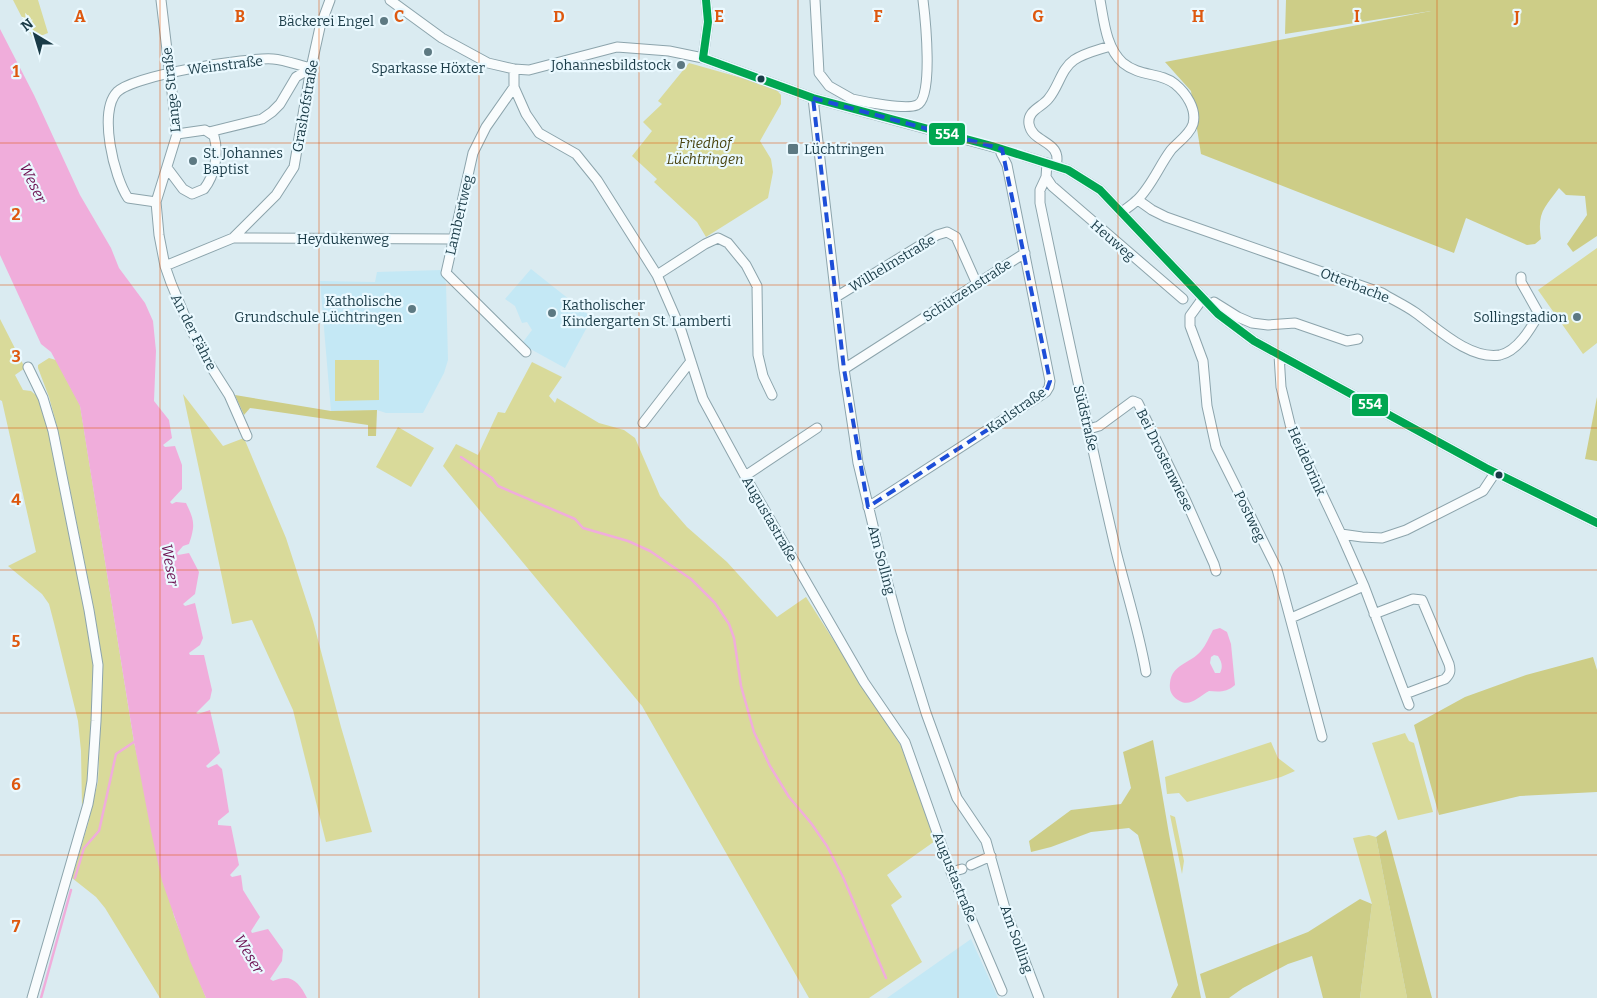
<svg xmlns="http://www.w3.org/2000/svg" width="1597" height="998" font-family="Bitter,serif">
<style>
.built{fill:#c4e8f5}
.green{fill:#d9da9a}
.forest{fill:#cdcd87}
.water{fill:#f0addb;fill-rule:evenodd}
.lines{fill:none;stroke-linecap:round;stroke-linejoin:round}
.stream{stroke:#f0addb;stroke-width:2.5}
.street-tunnel{stroke:#b4c8cf;stroke-width:9;stroke-dasharray:9 4.5;stroke-linecap:butt}
.street-casing{stroke:#8ca4ac;stroke-width:11}
.street{stroke:#f9fcfd;stroke-width:9}
.bus-1-casing{stroke:#eaf9ff;stroke-width:11}
.bus-1{stroke:#00a651;stroke-width:8}
.marked{fill:none;stroke:#1d4ed8;stroke-width:4;stroke-dasharray:10 6;stroke-linejoin:round}
.grid{fill:none;stroke:#de580f;stroke-width:1;stroke-opacity:0.55}
.poi-dot{fill:#5d7982;stroke:#eaf9ff;stroke-width:2}
.bus-dot{fill:#1a3b47;stroke:#eaf9ff;stroke-width:2}
.labels{text-anchor:middle;stroke-width:4.5;stroke-linejoin:round;paint-order:stroke}
.poi-label{font-size:14px;fill:#1a3b47;stroke:#eaf9ff;text-anchor:end}
.street-label{font-size:14px;fill:#1a3b47;stroke:#eaf9ff}
.park-label{font-size:14px;font-style:italic;fill:#4a4511;stroke:#eaf9ff}
.water-label{font-size:15px;font-style:italic;fill:#6b0f50;stroke:#eaf9ff}
.grid-label{font-size:16px;text-anchor:middle;font-weight:bold;fill:#de580f;stroke:#eaf9ff;stroke-width:4.5;stroke-linejoin:round;paint-order:stroke}
.line-badge{stroke:#eaf9ff;stroke-width:2}
.badge-label{font-size:14px;text-anchor:middle;font-weight:bold;fill:#fff}
</style>
<rect width="100%" height="100%" fill="#daebf1"/>
<path class="built" d="M531,269L594,319L586,329L565,368L525,346L523,342L532,330L527,322L522,323L515,306L505,299Z
M442,270L446,283L448,360L444,373L423,413H386L377,410L331,411L320,281L375,282L377,272Z
M971,939L998,998H887Z"/>
<path class="green" d="M13,0H38L48,33L33,39Z
M689,63L774,87L781,95V104L760,141L771,159L773,172L768,198L706,237L697,222L654,182L657,179L632,156L652,131L643,122L662,104L658,101Z
M1597,248V343L1583,354L1538,290Z
M0,319L25,368L15,375L23,390L31,391L38,397L46,417L73,544L87,619L93,666L91,766L82,807L81,751L78,721L54,623L49,604L42,594L8,566L36,552L2,401L0,400Z
M49,358L56,360L80,405L134,742L174,916L206,998H160L105,908L96,897L72,878L88,824L98,781L103,665L94,609L58,430L49,397L38,368V365Z
M335,360H379V400L335,401Z
M532,362L562,377L549,396L555,403L557,398L599,423L624,430L635,438L660,496L687,527L727,562L777,617L806,597L901,746L935,841L887,875L902,897L891,905L922,962L869,998H809L642,706L443,466L456,444L478,455L498,412L505,413Z
M183,394L223,446L244,438L286,538L313,621L341,727L372,832L326,842L293,710L252,620L232,624Z
M398,427L434,448L411,487L376,467Z
M1405,733L1409,741L1414,743L1433,812L1398,820L1372,743Z
M1271,742L1278,758L1295,771L1281,777L1187,802L1179,793L1167,794L1165,777Z
M1170,815L1175,817L1184,861L1182,874Z
M1369,835L1376,837L1407,998H1360L1372,904L1353,838Z"/>
<path class="forest" d="M1286,0H1597V236L1573,252L1567,244L1587,215L1585,196L1566,195L1559,188C1544,208 1537,213 1541,239L1535,244L1527,245L1466,218L1454,253L1201,154L1191,91L1165,62L1431,11L1285,34Z
M235,395L331,411L377,410L376,436H368V425L250,408L244,415Z
M1597,397V461L1585,459Z
M1593,657L1597,670V792L1520,796L1439,815L1414,725L1465,697L1526,675Z
M1153,740L1169,834L1201,998H1171L1178,985L1138,835L1129,828L1091,832L1051,847L1031,852L1029,841L1071,810L1121,804L1131,788L1123,752Z
M1386,830L1432,998H1407L1376,837Z
M1360,899L1372,904L1360,998H1323L1312,956L1288,964L1243,988L1229,998H1206L1200,974L1308,932Z"/>
<path class="water" d="M0,29L34,95L80,195L111,248L119,268L145,303L153,321L156,351L154,401L169,420L172,438L163,445L165,447L175,446L182,465V489L170,502L172,504L176,502L186,503C195,521 195,526 189,544L183,546L177,553L178,555L189,553L199,572L195,594L183,604L185,606L195,603L203,638L200,645L189,653L190,655H204L212,690L210,699L196,713L198,714L210,710L220,753L206,766L208,768L217,764L222,769L229,812L218,821V825L231,826L239,865L230,875L232,877L241,875L243,890L260,917L251,931L252,933L268,929L283,950L282,961L270,979L273,981C291,973 299,982 307,998H206L190,961L162,881L151,831L134,742L80,406L51,352L41,344L0,255Z
M1220,628L1227,632L1231,644L1235,685C1227,692 1220,692 1209,691C1198,697 1190,708 1178,700C1172,696 1169,691 1170,683C1172,664 1190,664 1201,651C1206,645 1209,637 1213,630ZM1214,655L1218,656C1222,662 1223,667 1220,673H1215L1210,663L1211,657Z"/>
<g class="lines">
<path class="stream" d="M461,457L492,478L498,486L575,519L583,528L628,541L650,551L691,579L715,603L729,624L734,638L741,686L754,732L770,766L789,797L811,823L827,846L843,877L886,978
M75,878L84,848L99,831L116,754L134,742
M41,998L71,890"/>
<path class="street-tunnel" d="M1008,151L1024,156"/>
<defs>
<path id="street" d="M161,0L177,134L156,202L159,235L165,266L171,283L189,326L208,362L229,395L247,436
M390,0L442,38L488,63L514,69L529,70L617,47L669,51L703,58L813,98L1008,151
M815,0L819,73L829,86L852,99V103
M1100,0C1104,21 1106,48 1123,63C1140,77 1160,72 1175,84C1186,93 1197,109 1193,124C1190,134 1178,142 1171,150C1159,166 1151,187 1137,200C1132,205 1127,208 1122,212
M703,58L708,22L706,0
M514,69V87L526,114L539,133L576,154L597,180L657,275L681,330L703,399L745,476L864,682L905,742L951,872L1002,991
M514,87L486,127L473,153L446,273L526,352
M813,98L844,369L854,435L858,463L882,563L901,632L926,713L957,798L986,841L1006,912L1039,998
M852,99C865,102 906,110 917,105C934,99 925,16 923,0
M209,132L262,119L272,112L280,104L296,77L311,68
M1024,156L1068,170L1100,190L1218,314L1254,341L1486,468L1597,523
M1047,163L1046,177L1040,190V203C1064,319 1089,435 1116,551C1126,591 1139,631 1146,672
M1056,166C1063,140 1032,144 1029,124C1027,110 1043,107 1049,98C1059,86 1061,69 1074,60C1084,53 1098,50 1110,46
M168,169L183,189L192,194L204,189C215,175 219,153 214,136L205,130L177,134
M1046,177L1052,186L1183,299
M1138,200L1152,210L1166,217L1382,293C1393,300 1405,305 1416,313C1438,329 1470,360 1500,355C1518,351 1531,328 1539,314L1521,282V277
M156,202L128,198C114,177 98,112 117,92C134,75 248,57 273,59C285,60 298,65 311,68
M233,238L453,239
M165,266L233,238L276,195L294,167L311,68L320,27L330,0
M657,275L705,244L718,238L728,243L746,265L757,286L758,355L763,376L772,395
M836,297L937,235L947,232L956,237L977,284
M1203,298L1190,316V326L1203,361L1207,406L1216,447L1277,569L1322,737
M1210,305L1214,302L1238,317L1252,323L1268,325L1295,323L1347,341L1358,339
M1279,355L1281,387L1291,428L1341,534L1364,586L1409,705
M28,367L43,398L53,431L89,610L98,665L96,721L92,781L88,804L32,998
M844,369L1025,253
M643,423L691,361
M1089,429L1099,426L1133,401L1138,403L1186,501L1214,564L1216,571
M745,476L817,428
M868,507L1046,392L1049,387L1050,381L1007,165L1001,153L1002,149
M1341,534L1362,537L1382,538L1406,530L1483,491L1495,473
M1374,614L1413,599L1422,600L1449,664C1451,671 1450,674 1445,679L1405,694
M1291,618L1364,586
M971,865L991,856
M951,872L962,869"/>
</defs>
<use href="#street" class="street-casing"/>
<use href="#street" class="street"/>
<defs>
<path id="bus-1" d="M703,58L813,98L992,146L1068,170L1100,190L1218,314L1254,341L1486,468L1597,523
M703,58L708,22L706,0"/>
</defs>
<use href="#bus-1" class="bus-1-casing"/>
<use href="#bus-1" class="bus-1"/>
</g>
<path class="marked" d="M813,98L1002,149L1050,381L1046,392L868,507L844,369Z"/>
<path class="grid" d="M160,0V998M319,0V998M479,0V998M639,0V998M798,0V998M958,0V998M1118,0V998M1278,0V998M1437,0V998M0,143H1597M0,285H1597M0,428H1597M0,570H1597M0,713H1597M0,855H1597"/>
<g class="poi-dot">
<circle cx="384" cy="21" r="5"/>
<circle cx="428" cy="52" r="5"/>
<circle cx="681" cy="65" r="5"/>
<rect x="787" y="143" width="12" height="12" rx="2.5"/>
<circle cx="193" cy="161" r="5"/>
<circle cx="412" cy="309" r="5"/>
<circle cx="552" cy="313" r="5"/>
<circle cx="1577" cy="317" r="5"/>
</g>
<g class="bus-dot">
<circle cx="761" cy="79" r="4.5"/>
<circle cx="1499" cy="475" r="4.5"/>
</g>
<g class="labels">
<g class="poi-label">
<text x="374" y="26">Bäckerei Engel</text>
<text x="671" y="70">Johannesbildstock</text>
<text x="428" y="73" text-anchor="middle">Sparkasse Höxter</text>
<text x="804" y="154" text-anchor="start">Lüchtringen</text>
<text x="203" y="158" text-anchor="start">St. Johannes<tspan x="203" dy="16">Baptist</tspan></text>
<text x="402" y="306">Katholische<tspan x="402" dy="16">Grundschule Lüchtringen</tspan></text>
<text x="562" y="310" text-anchor="start">Katholischer<tspan x="562" dy="16">Kindergarten St. Lamberti</tspan></text>
<text x="1567" y="322">Sollingstadion</text>
</g>
<g class="street-label">
<text transform="translate(225 65) rotate(-7)" y="5">Weinstraße</text>
<text transform="translate(171 90) rotate(-96)" y="5">Lange Straße</text>
<text transform="translate(305 106) rotate(-80)" y="5">Grashofstraße</text>
<text transform="translate(459 215) rotate(-77)" y="5">Lambertweg</text>
<text x="343" y="244">Heydukenweg</text>
<text transform="translate(1113 240) rotate(41)" y="5">Heuweg</text>
<text transform="translate(892 263) rotate(-31)" y="5">Wilhelmstraße</text>
<text transform="translate(1355 285) rotate(21)" y="5">Otterbache</text>
<text transform="translate(967 290) rotate(-33)" y="5">Schützenstraße</text>
<text transform="translate(194 332) rotate(63)" y="5">An der Fähre</text>
<text transform="translate(1016 410) rotate(-35)" y="5">Karlstraße</text>
<text transform="translate(1086 418) rotate(77)" y="5">Südstraße</text>
<text transform="translate(1165 460) rotate(64)" y="5">Bei Drostenwiese</text>
<text transform="translate(1307 461) rotate(66)" y="5">Heidebrink</text>
<text transform="translate(1250 516) rotate(64)" y="5">Postweg</text>
<text transform="translate(770 519) rotate(60)" y="5">Augustastraße</text>
<text transform="translate(882 560) rotate(75)" y="5">Am Solling</text>
<text transform="translate(955 877) rotate(68)" y="5">Augustastraße</text>
<text transform="translate(1017 939) rotate(70)" y="5">Am Solling</text>
</g>
<g class="park-label">
<text x="705" y="148">Friedhof<tspan x="705" dy="16">Lüchtringen</tspan></text>
</g>
<g class="water-label">
<text transform="translate(33 183) rotate(64)" y="5">Weser</text>
<text transform="translate(170 565) rotate(80)" y="5">Weser</text>
<text transform="translate(249 954) rotate(59)" y="5">Weser</text>
</g>
</g>
<g class="grid-label">
<text x="80" y="22">A</text>
<text x="240" y="22">B</text>
<text x="399" y="22">C</text>
<text x="559" y="22">D</text>
<text x="719" y="22">E</text>
<text x="878" y="22">F</text>
<text x="1038" y="22">G</text>
<text x="1198" y="22">H</text>
<text x="1357" y="22">I</text>
<text x="1517" y="22">J</text>
<text x="16" y="77">1</text>
<text x="16" y="220">2</text>
<text x="16" y="362">3</text>
<text x="16" y="505">4</text>
<text x="16" y="647">5</text>
<text x="16" y="790">6</text>
<text x="16" y="932">7</text>
</g>
<g class="line-badge">
<rect x="928" y="122" width="38" height="24" rx="5" fill="#00a651"/>
<rect x="1351" y="393" width="38" height="24" rx="5" fill="#00a651"/>
</g>
<g class="badge-label">
<text x="947" y="139">554</text>
<text x="1370" y="409">554</text>
</g>
<g transform="translate(35 35) rotate(322)" stroke="#eaf9ff" stroke-width="4" paint-order="stroke">
<path d="M0-4L9 19L0 12L-9 19Z" fill="#1a3b47"/>
<text y="-8" font-size="14" font-weight="bold" text-anchor="middle" fill="#1a3b47">N</text>
</g>
</svg>
